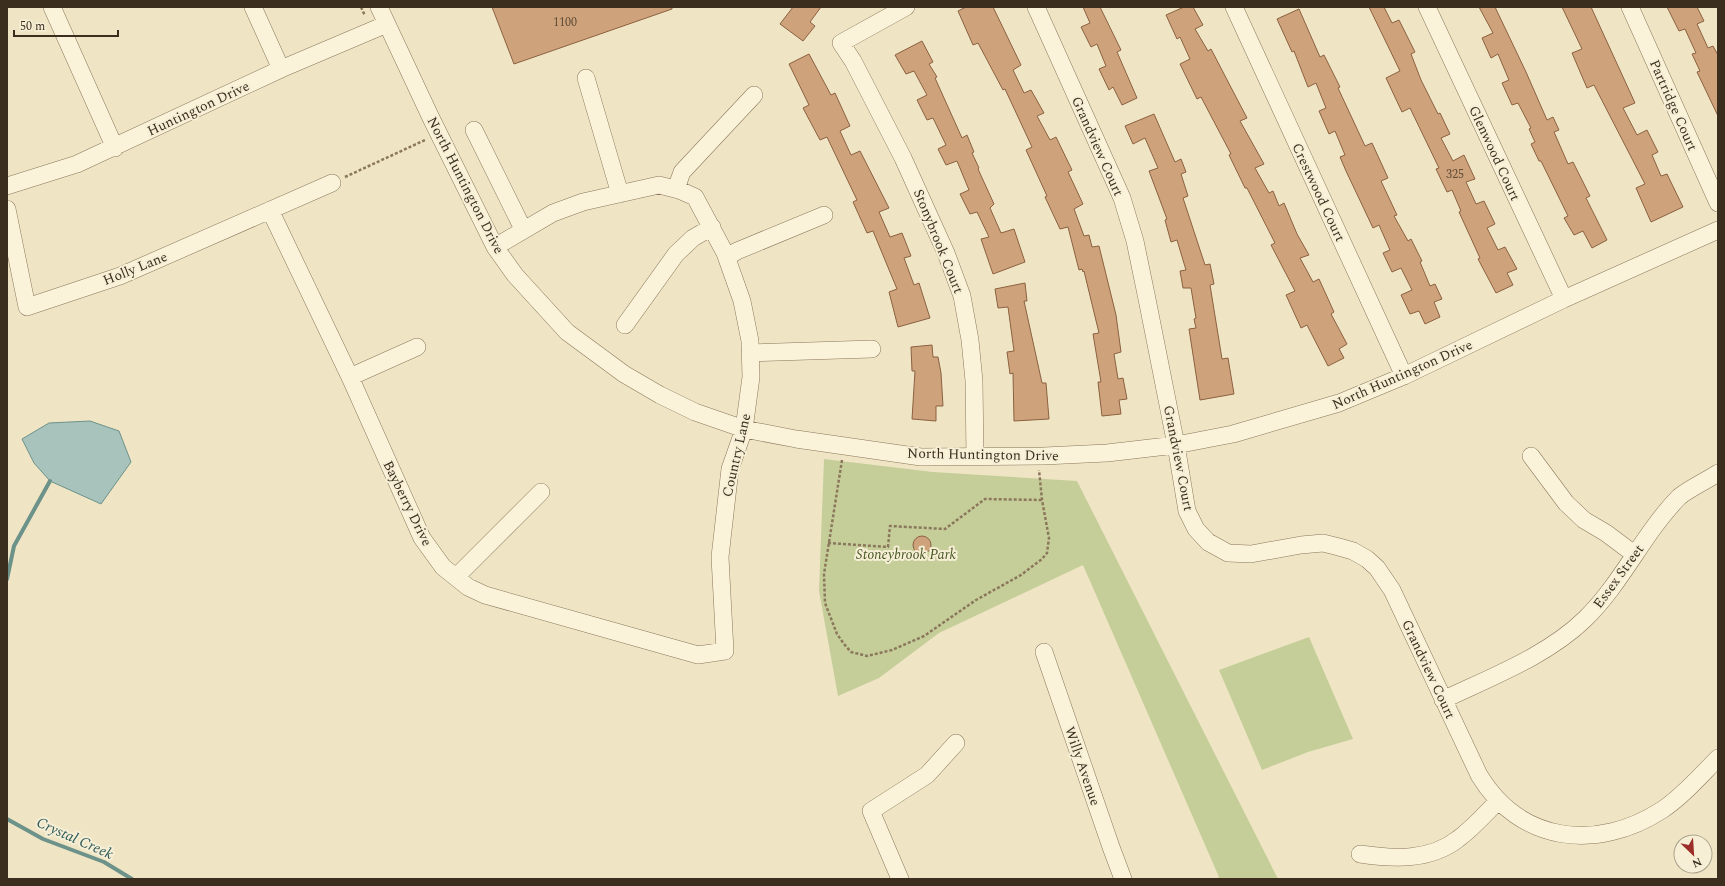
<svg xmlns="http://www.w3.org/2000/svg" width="1725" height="886" font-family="Spectral,serif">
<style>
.green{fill:#c5ce99}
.water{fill:#a7c3bc;stroke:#6d928a}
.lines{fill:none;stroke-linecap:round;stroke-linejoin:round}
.stream{stroke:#6d928a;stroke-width:4}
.building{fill:#cea27b;stroke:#8b6140}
.minor-casing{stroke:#8b775b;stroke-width:18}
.path{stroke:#8b775b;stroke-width:2.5;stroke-dasharray:3 2;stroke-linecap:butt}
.minor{stroke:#faf2d9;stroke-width:17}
.labels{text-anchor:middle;stroke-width:4;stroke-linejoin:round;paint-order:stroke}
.number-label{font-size:12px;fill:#604b36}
.street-label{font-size:14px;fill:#3b2e1f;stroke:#f6efd5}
.park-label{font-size:14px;font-style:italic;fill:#485825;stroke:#f6efd5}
.water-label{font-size:15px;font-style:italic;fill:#2e5b5a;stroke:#f6efd5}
</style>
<rect width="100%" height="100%" fill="#efe5c5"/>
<path class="green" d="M824,459L933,472L1077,481L1278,879H1216L1219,877L1083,565L939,633L879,678L838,696L819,591Z
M1309,637L1353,739L1308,752L1262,770L1219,670Z"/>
<path class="water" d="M90,421L119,431L131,462L101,504L50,481L34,463L22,439L49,423Z"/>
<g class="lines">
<path class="stream" d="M7,579L14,546L50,481
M7,819L43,839L104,862L132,879"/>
</g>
<path class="building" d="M492,7H672V9L514,64Z
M793,7H821L810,22L815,26L803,41L780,24Z
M966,7H993L1021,65L1013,70L1024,93L1031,90L1044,113L1037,116L1050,140L1056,137L1072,170L1068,172L1083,204L1074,209L1084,236L1089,235L1092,247L1099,246L1116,315L1121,352L1114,354L1118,379L1123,378L1127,399L1119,400L1121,414L1102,416L1098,382H1101L1093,334L1099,333L1084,271L1083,272L1082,269L1079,270L1068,227L1060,229L1045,197L1047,196L1026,150L1032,147L1005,89L1003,90L978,43L973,45L958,11Z
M1083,7H1100L1121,50L1117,52L1137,98L1122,105L1113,87L1109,90L1099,69L1106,66L1097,44L1091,47L1081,27L1090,23Z
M1184,7H1193L1203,25L1195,29L1208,51L1211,49L1236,97L1247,118L1240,121L1264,164L1255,168L1269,193L1273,191L1279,206L1284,203L1297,234L1309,255L1300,258L1313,282L1319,279L1334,312L1331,314L1347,344L1339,349L1344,358L1328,366L1307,325L1301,328L1286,295L1295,291L1271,245L1275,243L1247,188H1245L1229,155L1231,154L1201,97L1197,99L1180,64L1190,59L1180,37L1177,39L1166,15Z
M1369,7H1384L1392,23L1399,20L1415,52L1411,54L1421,80L1438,114L1440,113L1450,134L1441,138L1453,161L1464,155L1475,179L1466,182L1476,204L1484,201L1495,224L1487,228L1498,250L1505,247L1517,269L1507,273L1513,285L1496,293L1478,259L1480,258L1459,212L1461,211L1452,190L1447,192L1436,169L1439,168L1410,108L1402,112L1386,78L1400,71Z
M1479,7H1495L1526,72L1547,120L1553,117L1559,130L1554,132L1568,164L1573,162L1590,196L1586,198L1607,240L1592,248L1583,231L1574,235L1564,218L1568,216L1541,161H1539L1531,144L1535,142L1529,129L1531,128L1518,103L1512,105L1502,83L1509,80L1498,54L1491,58L1482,38L1493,33Z
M1562,7H1591L1635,103L1623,108L1637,135L1647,130L1658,152L1652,155L1661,176L1667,174L1683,207L1651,222L1636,188L1645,184L1594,85L1587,88L1572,53L1582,49Z
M1667,7H1697L1704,21L1697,24L1708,48L1713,46L1718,55V116L1697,72L1700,71L1692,54L1696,53L1685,29L1679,31Z
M1299,9L1320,57L1324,55L1340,87L1338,88L1365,146L1372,143L1388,178L1381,181L1397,215L1394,216L1408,241L1411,239L1422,261L1420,262L1430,286L1435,284L1442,299L1434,302L1440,317L1425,324L1419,311L1410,314L1401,295L1412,290L1401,268L1392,272L1383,253L1390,250L1379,225L1373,228L1346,171L1340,157L1345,155L1335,131L1329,134L1319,111L1326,108L1316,83L1308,87L1294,51L1292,52L1277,19Z
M922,41L933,62L929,64L937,77L935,78L962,138L967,135L974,152L972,153L979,168L978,169L994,204L990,208L1001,233L1014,229L1025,262L993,274L981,239L989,237L977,212L970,214L960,194L969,190L957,161L946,165L938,149L946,145L933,118L927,120L917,100L927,95L914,71L906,74L895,55Z
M809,54L831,95L835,93L850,126L840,131L851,155L860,151L889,208L879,212L890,237L902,233L911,256L904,258L914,285L919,283L930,318L898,327L889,292L897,289L873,231L867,233L853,202L857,200L827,137L820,140L803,108L809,105L789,64Z
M1154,114L1175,162L1181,159L1186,172L1181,174L1188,196L1183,198L1205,265L1210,264L1214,284L1210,285L1222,359L1228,358L1234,394L1200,400L1189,329L1196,328L1194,319L1196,318L1191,288H1183L1180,271L1186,270L1177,240L1171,242L1165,220L1167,219L1149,171L1158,168L1145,138L1133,144L1125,126Z
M1025,283L1027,301H1024L1042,383H1046L1049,419L1014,421L1013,373L1010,374L1007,352L1014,351L1008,307L998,308L995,289Z
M932,345L933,357H938L941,373L943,406H936V421L912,419L915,371H912L911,347Z
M913 545a9 9 0 1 1 18 0a9 9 0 1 1-18 0Z"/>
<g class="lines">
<defs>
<path id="minor" d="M52,7L115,148
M253,7L281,69
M379,7L431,118L495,247L515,275L567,332L624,374L660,395L695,412L744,429L796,439L921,457L1044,456L1107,453L1176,445L1233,434L1339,403L1404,376L1564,299L1718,230
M906,7L841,43L853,61L903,158L946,253L962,296L970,340L974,381L975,457
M1036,7L1122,198L1135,241L1147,299L1176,445L1187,511L1196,529L1208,542L1228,553L1251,554L1301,545L1323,543L1339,547L1353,551L1367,559L1377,568L1392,590L1479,775C1520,843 1597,852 1662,810C1683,796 1700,776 1718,758
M1234,7L1404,376
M1427,7L1564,299
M1630,7L1718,203
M586,78L620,194
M474,130L523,229
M7,186L77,164L281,69L387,24
M676,189L682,172L754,95
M7,209L27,307L120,276L332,183
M270,210L350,377L422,538L443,567L468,587L485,595L698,655L725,651L720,557L730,469L744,429L751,377L750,341L742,301L725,253L695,197L679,190L659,185L583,202L553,213L495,247
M727,257L737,251L824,215
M625,325L676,254L693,238L712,227
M750,353L872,349
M350,377L417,347
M1531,456L1566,503L1584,520L1606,533L1634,554
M456,577L541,492
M1044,652L1111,847L1123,879
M1443,700C1491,677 1547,656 1585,619C1622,583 1643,534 1679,497C1690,488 1706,481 1718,473
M1360,854C1393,859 1430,861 1458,839C1473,828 1485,814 1498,801
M900,879L871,811L927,775L956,743"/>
</defs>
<use href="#minor" class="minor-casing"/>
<path class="path" d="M361,7L365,16
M345,177L425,140
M842,460L824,574L825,603L837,634L844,644L851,652L867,656L892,650L924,636L976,600L1021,575L1042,559L1047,553L1049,538L1042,500L1039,470
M828,543L888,547L890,526L945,529L985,499L1042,500"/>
<use href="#minor" class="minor"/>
</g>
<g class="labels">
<g class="number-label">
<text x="565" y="26">1100</text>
<text x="1455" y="178">325</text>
</g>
<g class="street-label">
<text transform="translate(1674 105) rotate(66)" y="5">Partridge Court</text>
<text transform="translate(198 108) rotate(-25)" y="5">Huntington Drive</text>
<text transform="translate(1098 146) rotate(66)" y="5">Grandview Court</text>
<text transform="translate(1495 153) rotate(65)" y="5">Glenwood Court</text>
<text transform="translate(466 185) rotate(63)" y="5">North Huntington Drive</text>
<text transform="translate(1319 192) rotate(65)" y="5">Crestwood Court</text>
<text transform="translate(939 241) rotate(68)" y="5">Stonybrook Court</text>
<text transform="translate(135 268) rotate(-22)" y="5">Holly Lane</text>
<text transform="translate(1402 374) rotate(-24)" y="5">North Huntington Drive</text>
<text transform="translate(983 454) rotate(1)" y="5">North Huntington Drive</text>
<text transform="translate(736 455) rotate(-77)" y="5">Country Lane</text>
<text transform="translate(1179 458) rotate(79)" y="5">Grandview Court</text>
<text transform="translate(408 503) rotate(64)" y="5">Bayberry Drive</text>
<text transform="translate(1618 576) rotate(-54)" y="5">Essex Street</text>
<text transform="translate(1429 669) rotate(65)" y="5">Grandview Court</text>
<text transform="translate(1083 766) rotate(71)" y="5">Willy Avenue</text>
</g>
<g class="park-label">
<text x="906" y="559">Stoneybrook Park</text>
</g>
<g class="water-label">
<text transform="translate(75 838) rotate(24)" y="5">Crystal Creek</text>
</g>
</g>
<rect width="1725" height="886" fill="none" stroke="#3b2e1f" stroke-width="16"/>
<g transform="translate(1693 854) rotate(155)"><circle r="19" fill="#f6efd5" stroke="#aba28c"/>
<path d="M0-3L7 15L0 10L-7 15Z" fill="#9b2e29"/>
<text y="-6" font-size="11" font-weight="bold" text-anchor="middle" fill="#3b2e1f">N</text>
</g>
<path d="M14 30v6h104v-6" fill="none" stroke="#3b2e1f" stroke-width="2"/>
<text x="20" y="30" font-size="12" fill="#3b2e1f" stroke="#f6efd5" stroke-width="3" paint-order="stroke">50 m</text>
</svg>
